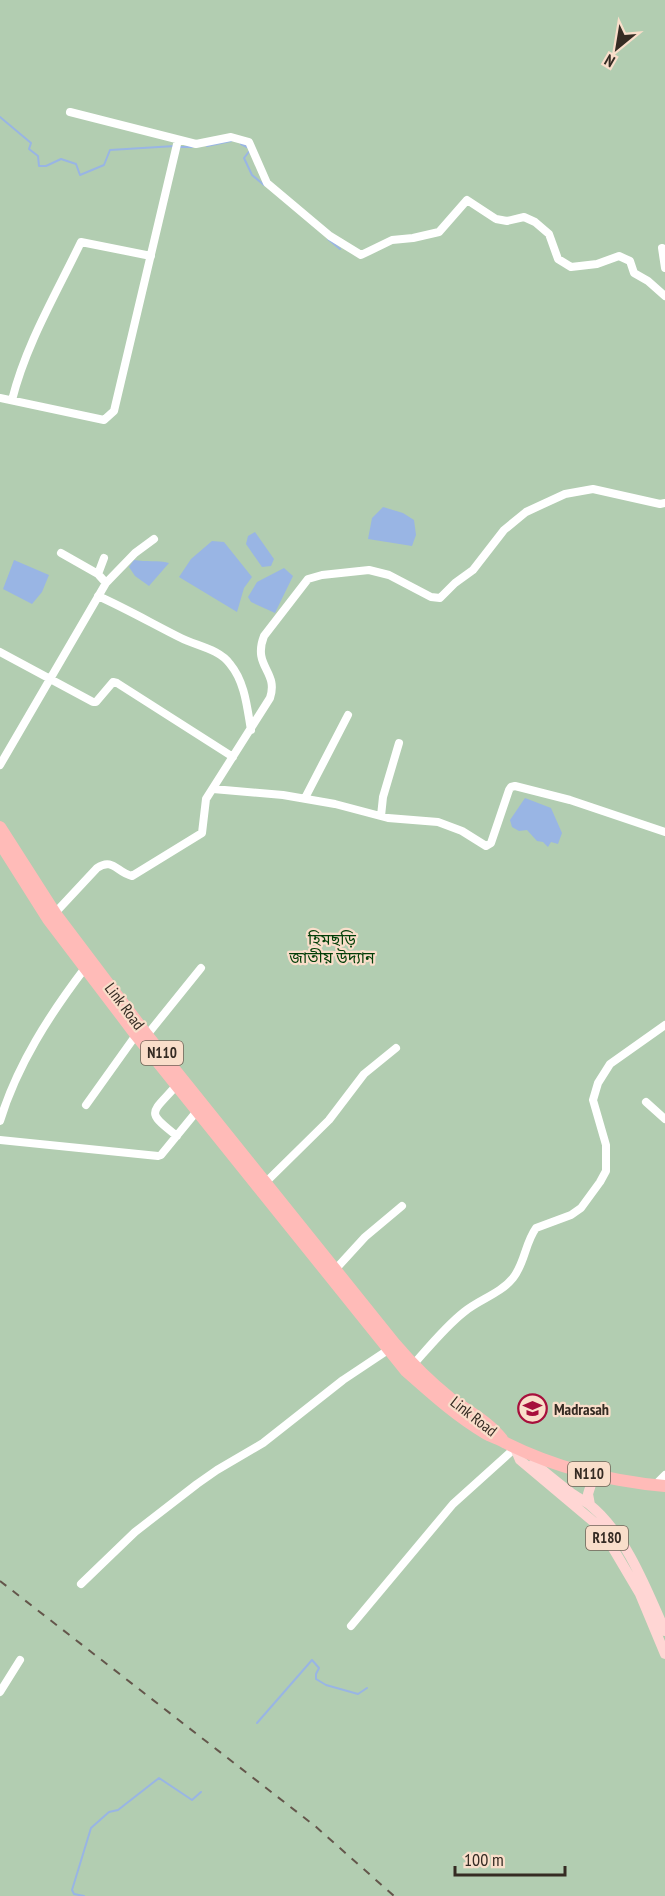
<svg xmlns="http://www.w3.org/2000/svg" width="665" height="1896" font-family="'PT Sans Narrow','Noto Sans Bengali',sans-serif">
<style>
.green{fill:#b2cdb1}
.water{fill:#99b5e4}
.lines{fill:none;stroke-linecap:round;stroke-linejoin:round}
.stream{stroke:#99b5e4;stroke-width:2}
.minor{stroke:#fff;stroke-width:8}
.major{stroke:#ffd6d4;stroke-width:10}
.highway{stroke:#ffbbb8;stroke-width:12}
.rail{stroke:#64564b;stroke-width:2;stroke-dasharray:8 8;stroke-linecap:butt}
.labels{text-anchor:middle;stroke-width:4.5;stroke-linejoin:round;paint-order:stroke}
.shield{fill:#f9deca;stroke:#706155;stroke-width:1.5}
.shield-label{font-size:15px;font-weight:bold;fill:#352b23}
.park-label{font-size:16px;fill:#003e07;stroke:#f9deca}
.street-label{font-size:16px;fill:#352b23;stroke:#f9deca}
.poi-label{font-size:16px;font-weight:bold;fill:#352b23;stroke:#f9deca;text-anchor:start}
</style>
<rect width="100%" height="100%" fill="#f9deca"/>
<path class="green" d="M0,0H665V1896H0Z"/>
<path class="water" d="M383,507L403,513L414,520L416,535L412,546L368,539L372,518Z
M255,532L274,559L271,566L262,567L246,544L248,536Z
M212,541L224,542L252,577L244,588L237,612L179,577L191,559Z
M14,560L49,575L42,592L32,604L3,589Z
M134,560C146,562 158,560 169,563L149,586L135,576L129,567Z
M284,568L293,576L275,613L251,602L248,597L257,582Z
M525,798L551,808L562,833L558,844L551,842L548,847L543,842L537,841L527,830L519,831L512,827L510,820Z"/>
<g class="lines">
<path class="stream" d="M0,117L31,143L29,149L38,156L39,166H46L61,159L76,164L80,175L104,165L110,150L175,146
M241,144L251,149L244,158L252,175L264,185
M207,146L231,141
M180,147H192
M328,239L340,249
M257,1723L312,1660L319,1668L316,1674V1679L326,1685L358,1694L367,1688
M84,1896L74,1894L72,1890L91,1828L109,1812L118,1810L159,1778L192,1800L201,1792"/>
<path class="minor" d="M70,112L196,144L231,137L249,142L267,183L330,236L361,255L392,240L413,238L439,232L467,200L496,219L507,221L524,217L535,222L549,234L558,259L571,267L597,264L619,256L630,261L634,273L648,281L665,296
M662,248L665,268
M0,398L104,420L114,411L178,140
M12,400C26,344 56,294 81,242L151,256
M61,553L98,574L106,583
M98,574L104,558
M98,596C127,609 153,624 181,638C197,646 219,649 230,664C245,682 247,707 251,730
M0,652L93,702H96L113,682L117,683L233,757
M0,765L106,583L135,553L154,539
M213,789L283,795L335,804L388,818L438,822L462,831L486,846L491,843L509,790L511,787L515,786L570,800L665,832
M305,798L348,715
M381,816L383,797L399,743
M55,913L97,868C113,857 117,873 132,876L202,833L206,799L270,698C279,671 252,667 264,636L308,579L322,575L369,570L389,575L431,597L440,598L455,583L473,570L504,530L526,512L565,494L593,489L660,504L665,503
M147,1035L201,968
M176,1086C151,1114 145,1111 177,1136
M646,1102L665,1119
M86,1105L136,1035
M0,1121C17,1065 50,1014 85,968
M0,1140L158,1156L161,1155L197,1111
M265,1183L329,1120L364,1074L396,1048
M333,1272L365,1237L402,1206
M413,1365C429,1347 445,1327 464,1312C480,1299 500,1294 513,1278C525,1263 525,1243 536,1228L571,1215L581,1208L600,1182L606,1171V1145L593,1100L598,1083L610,1064L665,1025
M655,1485L665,1475
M81,1584L135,1532L197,1484L217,1470L263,1443L343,1380L388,1350
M351,1626L453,1504L515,1448
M0,1692L20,1660"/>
<path class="major" d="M515,1448L520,1460L601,1528L640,1594L665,1654
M534,1463C546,1473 558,1483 570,1492C576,1497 584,1500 590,1505C625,1533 647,1590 665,1631
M590,1505L588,1494L594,1475"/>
<path class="highway" d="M0,827L55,913L147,1035L395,1344C412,1364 430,1382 450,1398C468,1411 488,1421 502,1439
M0,843L48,919L136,1035L406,1371C431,1393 456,1416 485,1433C492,1437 499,1439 506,1443C556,1468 610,1481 665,1486"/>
<path class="rail" d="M0,1581L315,1826L394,1896"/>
</g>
<defs>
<symbol id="school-ring" viewBox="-11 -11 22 22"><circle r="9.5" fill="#f9deca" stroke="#a70f3c" stroke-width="1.5"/><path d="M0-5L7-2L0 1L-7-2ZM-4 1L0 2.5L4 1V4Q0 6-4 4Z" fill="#a70f3c"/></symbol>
</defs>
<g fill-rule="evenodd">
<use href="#school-ring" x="516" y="1392" width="33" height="33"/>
</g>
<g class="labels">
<g class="shield">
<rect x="141" y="1041" width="42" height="24" rx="4.5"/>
<rect x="568" y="1462" width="42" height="24" rx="4.5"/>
<rect x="586" y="1526" width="42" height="24" rx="4.5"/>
</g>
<g class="shield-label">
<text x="162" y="1058">N110</text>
<text x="589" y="1479">N110</text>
<text x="607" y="1543">R180</text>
</g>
<g class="park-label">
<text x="332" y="945">হিমছড়ি<tspan x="332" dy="18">জাতীয় উদ্যান</tspan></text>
</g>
<g class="street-label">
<text transform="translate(125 1006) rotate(53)" y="6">Link Road</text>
<text transform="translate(474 1416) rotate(38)" y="6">Link Road</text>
</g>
<g class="poi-label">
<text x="554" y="1415">Madrasah</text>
</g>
</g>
<g transform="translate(617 48) rotate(210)" stroke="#f9deca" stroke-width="4.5" paint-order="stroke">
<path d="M0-4.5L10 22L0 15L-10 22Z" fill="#352b23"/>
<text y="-9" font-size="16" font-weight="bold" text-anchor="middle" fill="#352b23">N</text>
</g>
<path d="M455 1866v9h110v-9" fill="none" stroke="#352b23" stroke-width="3"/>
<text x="464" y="1866" font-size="18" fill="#352b23" stroke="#f9deca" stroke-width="4.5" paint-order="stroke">100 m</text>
</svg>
